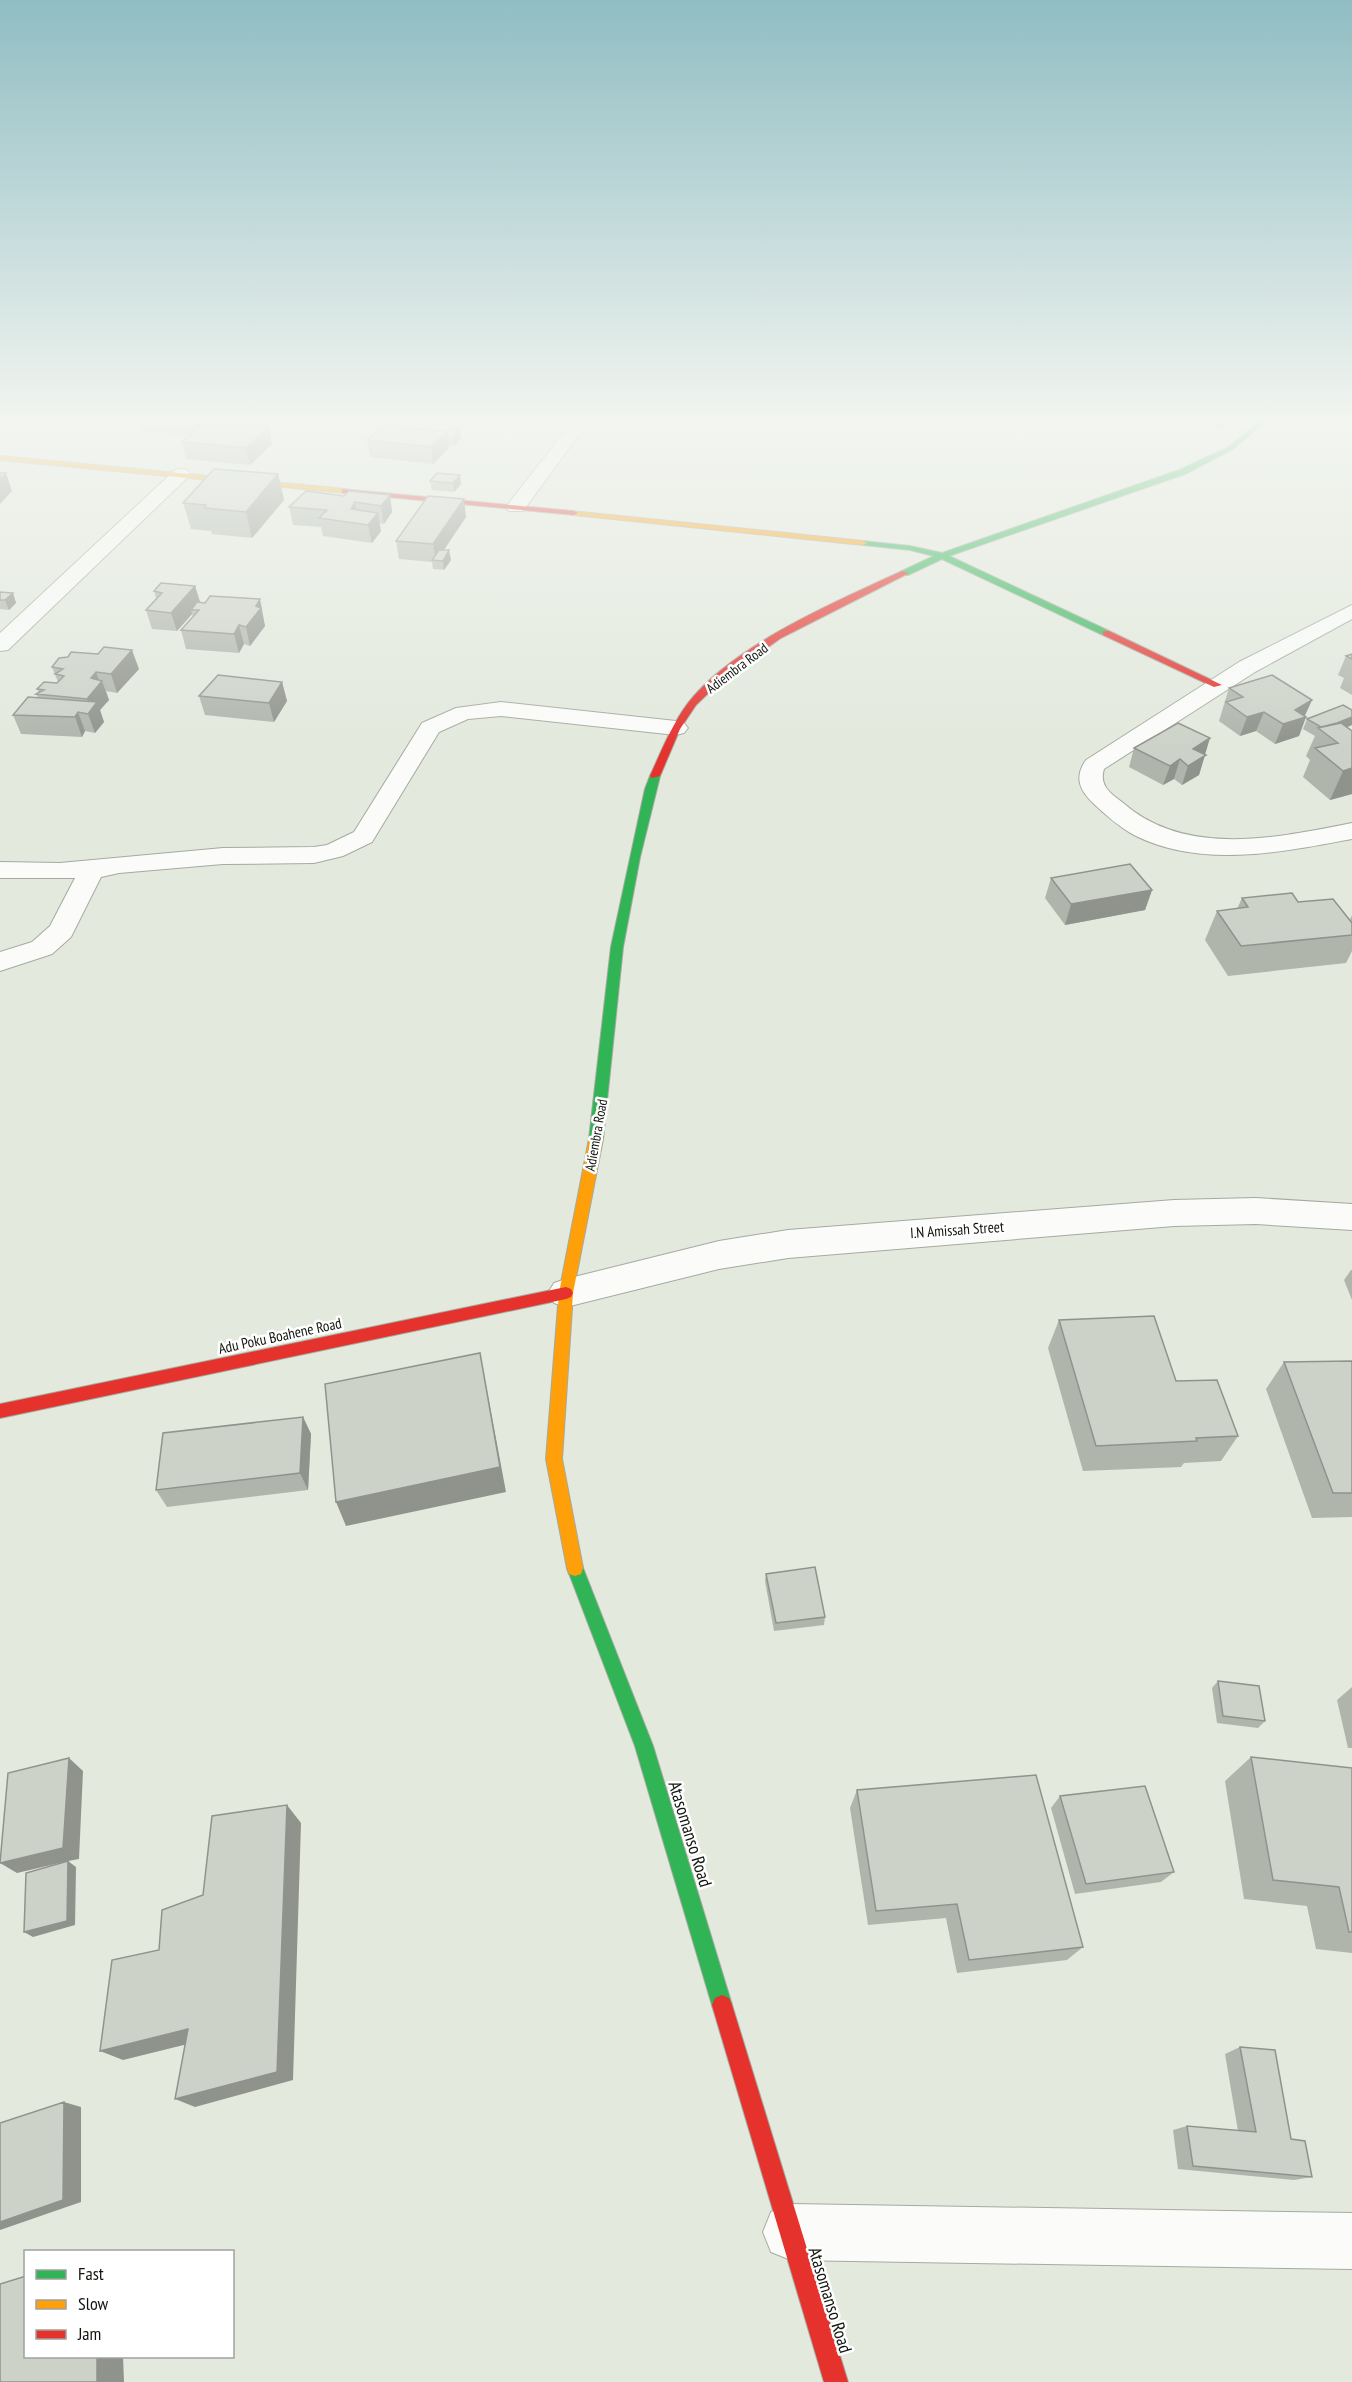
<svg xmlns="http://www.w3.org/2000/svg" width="1352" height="2382" font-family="'PT Sans Narrow',sans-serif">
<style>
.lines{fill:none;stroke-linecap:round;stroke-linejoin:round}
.street-casing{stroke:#a5aaa0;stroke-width:2}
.fast-casing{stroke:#a5aaa0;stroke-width:2}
.slow-casing{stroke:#a5aaa0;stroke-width:2}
.jam-casing{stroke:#a5aaa0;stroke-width:2}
.street{fill:#fbfcfa;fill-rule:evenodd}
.fast{fill:#30b455;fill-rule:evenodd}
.slow{fill:#ff9f0a;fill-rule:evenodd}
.jam{fill:#e5322d;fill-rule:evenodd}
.wall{fill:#b0b5ac}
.shaded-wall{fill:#90938c}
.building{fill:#cdd2c8;stroke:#90938c;stroke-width:1.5}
.labels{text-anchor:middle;stroke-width:5;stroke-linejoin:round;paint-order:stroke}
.far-street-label{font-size:14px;fill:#11150d;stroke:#fff}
.street-label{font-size:15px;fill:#11150d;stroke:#fff}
.near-street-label{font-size:18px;fill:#11150d;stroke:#fff}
</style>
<rect width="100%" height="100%" fill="#e3e9dd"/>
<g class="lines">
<defs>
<path id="street" d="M576,417H592L523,511H509L507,507L509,503Z
M1323,417H1352V427L1325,420Z
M181,469L187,470L190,474L187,478L8,650L0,651V633L175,470Z
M1352,605V619L1255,672L1104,769C1099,786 1110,793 1122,802C1185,858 1276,838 1352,823V839C1283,852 1200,869 1134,835C1119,827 1106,815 1094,804C1079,790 1074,777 1086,760L1239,662Z
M501,702L676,721L684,723L688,728L684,733L676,735L501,716L468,719L439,732L372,842L343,856L314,863L223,864L119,873L101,877L71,937L52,954L0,971V952L32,942L50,926L75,878H0V862L60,863L223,848L314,847L327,845L354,832L422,723L456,708Z
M1256,1198L1352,1204V1230L1256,1224L1174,1226L788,1258L719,1269L566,1307L554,1303L548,1293L554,1283L566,1279L719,1241L788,1230L1174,1200Z
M791,2204L1352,2213V2269L791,2260L771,2252L763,2232L771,2212Z"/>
<path id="fast" d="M1264,417H1271L1233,449L1185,474L949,556L1109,631V635H1103L942,559L908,575H902V571L934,556L910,550L863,545L859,543L863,541L910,546L942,553L1179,470L1229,447Z
M655,773L660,776L640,857L623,947L603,1139L596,1144L589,1139L611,947L645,789L650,776Z
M575,1560L581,1562L583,1568L653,1746L732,2005L729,2012L722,2015L715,2012L712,2005L635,1746L567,1568L569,1562Z"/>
<path id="slow" d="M0,456L345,489L349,491L345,493L0,460Z
M571,511L863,541L867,543L863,545L574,515H571Z
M596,1134L603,1139L573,1293L562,1459L583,1568L581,1574L575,1576L569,1574L567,1568L546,1459L559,1293L589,1139Z"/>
<path id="jam" d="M342,489L574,511L578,513L574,515L345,493H342Z
M902,571L909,573L781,638L721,681L696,705L680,729L660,776L652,778L650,776C662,750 671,726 688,703C733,645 837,601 902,571Z
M1103,631H1109L1222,685L1214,687L1103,635Z
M566,1287L571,1289L573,1293L571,1297L566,1299L0,1418V1404Z
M722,1995L729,1998L732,2005L848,2382H824L712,2005L715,1998Z"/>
</defs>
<use href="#street" class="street-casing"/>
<use href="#fast" class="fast-casing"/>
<use href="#slow" class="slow-casing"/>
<use href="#jam" class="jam-casing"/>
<use href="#street" class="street"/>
<use href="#fast" class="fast"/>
<use href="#slow" class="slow"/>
<use href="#jam" class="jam"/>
</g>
<path class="wall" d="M138,417H211L212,422L272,444L250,465L186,459L182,442L189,436L142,431Z
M1202,417H1233L1232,423L1218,428L1200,422Z
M384,425L461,437L454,446H448L449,448L433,464L370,457L367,440Z
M278,474L284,500L252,538L212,534L211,531L191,529L183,503Z
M430,481L461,484L454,492L432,490Z
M390,495L392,512L384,524L379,523L381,531L372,543L323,536L321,527L293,525L289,507L344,496Z
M466,517L444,550L451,560L444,570L433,569L432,562L399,559L396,541Z
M195,586L200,602L264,618L263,619L265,626L250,646L244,644L239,653L186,649L181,630L193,617L192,614L177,631L152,629L146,610L156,598L154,591Z
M0,592L13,593L16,603L9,610L0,609Z
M1352,654V695L1340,688L1344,678L1338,675L1346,656Z
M52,667L139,669L117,693L106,691L109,700L100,710L104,722L95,733L85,731L82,737L21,734L13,715L38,698L36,694L39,693L37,689L58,682Z
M282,682L287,701L274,722L205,715L199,696Z
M1229,688L1312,700L1305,716L1306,717L1299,736L1275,744L1256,731L1240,736L1219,721Z
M1307,719L1352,725L1347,727L1352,794L1330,800L1303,777L1310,760L1306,756L1315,736L1303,729Z
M1134,748L1205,755L1199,775L1182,785L1174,779L1163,785L1129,767Z
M1051,878L1152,890L1145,910L1065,925L1045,898Z
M1242,898L1350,920L1352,915V951L1346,963L1228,976L1205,940L1217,911L1237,909Z
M1351,1270H1352V1300L1344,1280Z
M1059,1320L1176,1381L1238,1436L1221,1461L1184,1463L1181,1467L1083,1471L1048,1348Z
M1352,1361V1517L1312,1518L1266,1389L1284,1362Z
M303,1417L311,1434L308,1490L167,1507L156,1490Z
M766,1574L825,1617L824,1625L774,1631L765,1581Z
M1218,1681L1265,1721L1258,1728L1217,1723L1212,1688Z
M1352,1687V1748H1348L1337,1700Z
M1251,1757L1352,1768V1953L1316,1949L1307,1906L1244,1899L1225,1781Z
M857,1790L1083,1947L1067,1960L957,1973L946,1918L868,1925L850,1808Z
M1060,1796L1174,1872L1161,1882L1075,1894L1051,1808Z
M1240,2047L1312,2177L1294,2180L1178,2169L1173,2130L1187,2126L1238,2131L1225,2054Z"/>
<path class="shaded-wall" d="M197,417H211L213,425L198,437L194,420Z
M1228,417H1233L1232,423L1218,428L1220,420Z
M269,427L272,444L250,465L246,448Z
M460,429L461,437L454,446L453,437Z
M447,432L449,448L433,464L431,447Z
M6,473L12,491L0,504V479Z
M278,474L284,500L252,538L246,512Z
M460,475L461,484L454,492L453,483Z
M390,495L392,512L384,524L381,506Z
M464,499L466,517L437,560H436L433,544Z
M355,502L358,519L351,509Z
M378,513L381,531L372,543L368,525Z
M449,550L451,560L444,570L443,561Z
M195,586L201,605L191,610L192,614L177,631L171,613Z
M13,593L16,603L9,610L5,600Z
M260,599L265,626L250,646L246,627Z
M239,625L244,644L239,653L234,634Z
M132,650L139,669L117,693L111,674Z
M96,672L100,683L102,681L109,700L100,710L104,722L95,733L88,714L91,710L87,699L91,678Z
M282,682L287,701L274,722L269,703Z
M1312,700L1304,717H1306L1299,736L1275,744L1283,724L1295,710Z
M78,712L85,731L82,737L75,717Z
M1264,712L1256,731L1240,736L1247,717Z
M1352,717V725L1328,735L1324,729Z
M1210,738L1199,775L1182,785L1193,749Z
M1180,759L1174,779L1163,785L1170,766Z
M1352,768V794L1330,800L1343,771Z
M1152,890L1145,910L1065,925L1071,904Z
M480,1353L506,1492L346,1526L336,1502Z
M303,1417L311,1434L308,1490L300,1473Z
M69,1758L83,1771L79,1859L68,1861L76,1867L75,1925L33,1937L24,1932L68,1861L17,1873L0,1863Z
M287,1805L301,1823L293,2080L195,2107L175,2099Z
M188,2029L208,2039L123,2060L100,2051Z
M64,2102L81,2107V2202L0,2230V2222Z
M97,2356H123L124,2382H97Z"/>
<path class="building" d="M161,417H197L194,420Z
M1212,417H1228L1220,420Z
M206,422L269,427L246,448L182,442Z
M384,425L447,432L431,447L367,440Z
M449,428L460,429L453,437H447V432Z
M214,469L278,474L246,512L205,508L206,505L183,503Z
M0,473H6L0,479Z
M437,473L460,475L453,483L430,481Z
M306,491L344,496L349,491L390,495L381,506L355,502L351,509L378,513L368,525L319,518L327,510L289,507Z
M428,496L464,499L433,544L396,541Z
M439,550H449L443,561L432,560Z
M161,583L195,586L171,613L146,610L162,593L154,591Z
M0,592L13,593L5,600H0Z
M210,596L260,599L256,606L261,608L246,627L239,625L234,634L181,630L199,610H191L197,602L205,603Z
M104,647L132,650L111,674L96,672L91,678L102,681L87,699L36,694L44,690L37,689L44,682L57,683L64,676L55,674L63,669L52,667L59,658L68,657L71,652L98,654Z
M1352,654V659L1346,656Z
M218,675L282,682L269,703L199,696Z
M1272,675L1312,700L1295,710L1306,717L1283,724L1264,712L1247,717L1226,702L1243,697L1229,688Z
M28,697L97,702L88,714L78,712L75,717L13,715Z
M1343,705L1352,710V717L1337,723L1321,727L1307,719Z
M1178,723L1210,738L1193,749L1206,755L1188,766L1180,759L1170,766L1134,748Z
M1341,723L1352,731V768L1343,771L1315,748L1338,743L1318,728Z
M1130,864L1152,890L1071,904L1051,878Z
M1292,893L1298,902L1333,899L1352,923V935L1241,946L1217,911L1248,907L1242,898Z
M1154,1316L1176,1381L1217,1380L1238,1436L1196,1438L1197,1441L1096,1446L1059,1320Z
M480,1353L500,1467L336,1502L325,1384Z
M1352,1361V1493H1333L1284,1362Z
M303,1417L300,1473L156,1490L163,1433Z
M815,1567L825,1617L776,1623L766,1574Z
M1218,1681L1259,1686L1265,1721L1223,1716Z
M1251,1757L1352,1768V1932H1349L1339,1887L1273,1880Z
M69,1758L63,1848L0,1863L8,1773Z
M1036,1775L1083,1947L969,1960L957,1904L876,1911L857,1790Z
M1145,1786L1174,1872L1086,1884L1060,1796Z
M287,1805L277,2072L175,2099L188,2029L100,2051L112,1960L159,1950L162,1910L203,1895L212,1816Z
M68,1861L67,1921L24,1932L26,1873Z
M1240,2047L1275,2050L1291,2139L1305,2141L1312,2177L1193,2166L1187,2126L1256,2132Z
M64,2102L63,2200L0,2222V2123Z
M26,2276V2356H97V2382H0V2284Z"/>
<linearGradient id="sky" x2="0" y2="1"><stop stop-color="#90bdc3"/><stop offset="0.56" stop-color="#f2f5f0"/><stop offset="1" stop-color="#f2f5f0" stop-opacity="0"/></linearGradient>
<rect width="1352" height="750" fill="url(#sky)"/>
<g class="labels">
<g class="far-street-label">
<text transform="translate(737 668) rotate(-37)" y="5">Adiembra Road</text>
<text transform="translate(596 1135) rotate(-80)" y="5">Adiembra Road</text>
</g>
<g class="street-label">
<text transform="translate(957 1230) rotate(-4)" y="5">I.N Amissah Street</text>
<text transform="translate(280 1336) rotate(-12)" y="5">Adu Poku Boahene Road</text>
</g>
<g class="near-street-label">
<text transform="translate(690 1834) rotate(73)" y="6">Atasomanso Road</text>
<text transform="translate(830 2300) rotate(73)" y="6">Atasomanso Road</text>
</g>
</g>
<rect x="24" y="2250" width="210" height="108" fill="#ffffff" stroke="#a0a19e" stroke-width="1.5"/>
<rect x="36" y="2270" width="30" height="9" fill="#30b455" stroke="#a0a19e" stroke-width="1.5"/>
<text x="78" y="2280" font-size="18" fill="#11150d">Fast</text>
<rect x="36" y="2300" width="30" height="9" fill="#ff9f0a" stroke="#a0a19e" stroke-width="1.5"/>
<text x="78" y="2310" font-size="18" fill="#11150d">Slow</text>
<rect x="36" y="2330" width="30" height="9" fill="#e5322d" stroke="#a0a19e" stroke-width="1.5"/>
<text x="78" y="2340" font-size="18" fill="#11150d">Jam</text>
</svg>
